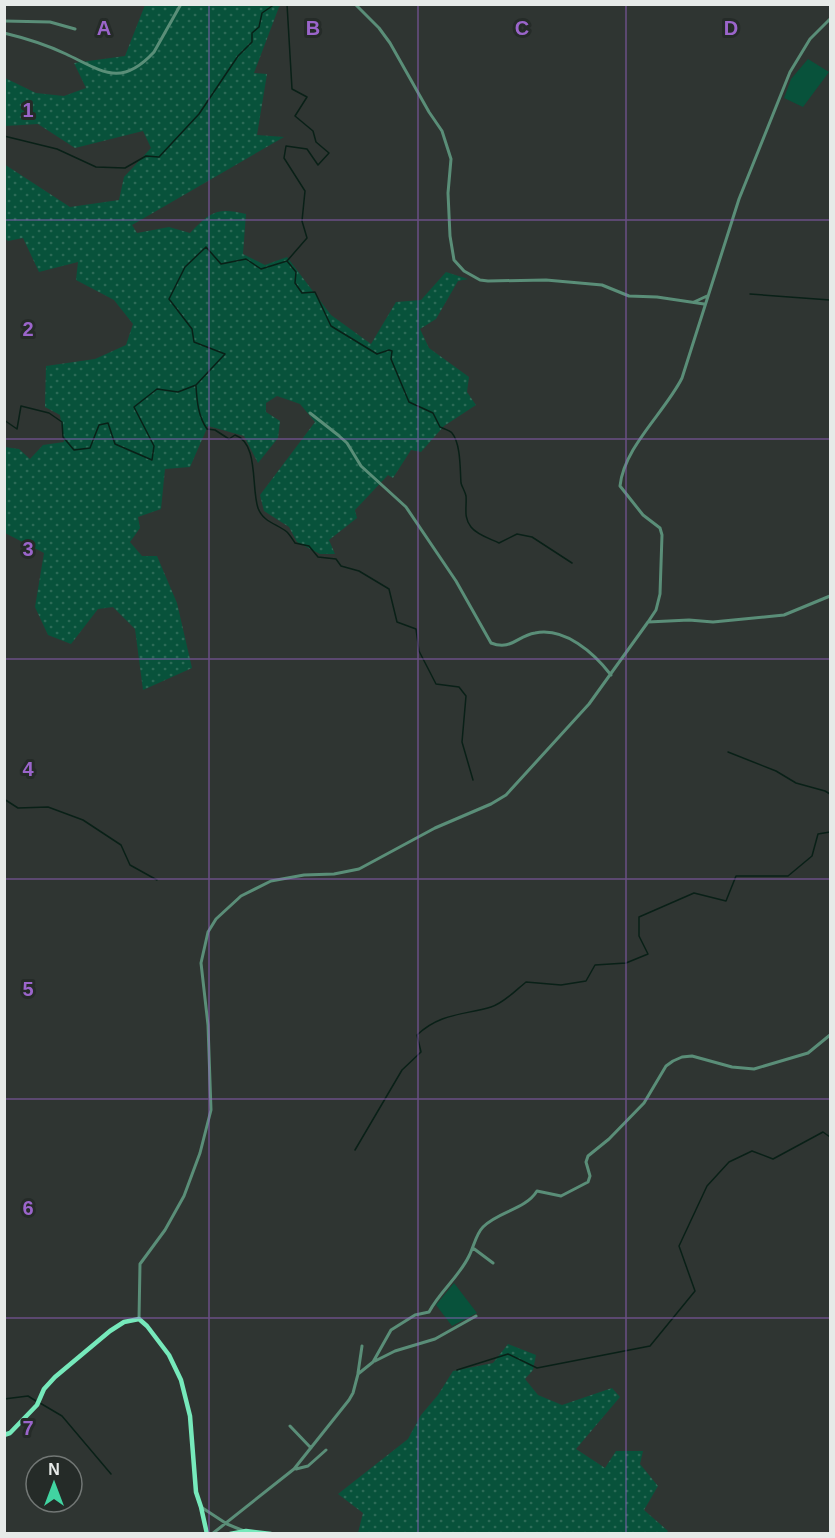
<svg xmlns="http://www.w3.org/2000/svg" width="835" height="1538" font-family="Helvetica,sans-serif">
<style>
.grass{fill:url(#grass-dots)}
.pitch{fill:#08523b}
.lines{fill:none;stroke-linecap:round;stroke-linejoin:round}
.stream{stroke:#092017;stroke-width:1.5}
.minor{stroke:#5a8e78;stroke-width:3}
.major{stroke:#76e9bb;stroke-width:4.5}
.grid{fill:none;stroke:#9b65cb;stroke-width:1.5;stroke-opacity:0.55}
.grid-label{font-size:20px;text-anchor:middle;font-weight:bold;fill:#9b65cb;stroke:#252b28;stroke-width:6;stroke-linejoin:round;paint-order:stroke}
</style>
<defs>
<pattern id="grass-dots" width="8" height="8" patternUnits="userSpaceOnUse" patternTransform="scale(1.5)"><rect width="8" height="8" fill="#08523b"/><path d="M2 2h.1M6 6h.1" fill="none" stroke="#2c6b57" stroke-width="1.8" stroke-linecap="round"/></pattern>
</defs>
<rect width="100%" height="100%" fill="#2f3532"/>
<path class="grass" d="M145,5H282L279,7L254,73L267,74L257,135L284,137L132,225L137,233L169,227L190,233C210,212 217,207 246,214L243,254L265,265L287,257L331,315L371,344L396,302L421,300L446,272L468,279L458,281L436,319L420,329L429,348L469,377L467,392L476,405L444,426L421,452L411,450L393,478L388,475L355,510L357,518L329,540L335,554H320L297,542L289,527L264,511L260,495L315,422L300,404L277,396L266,403V412L280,421L278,438L258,463L244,436L208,426L190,467L165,469L161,509L138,517L140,528L130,542L142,556H157L177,603L192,668L143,690L135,629L113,607L98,609L71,644L48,635L35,607L44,553L5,533V447L19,449L30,459L43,445L64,442L60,415L45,407L46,366L95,359L126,345L133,324L114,300L76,280L78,262L39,272L23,238L8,241L5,238L4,164L70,207L119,200L124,177L151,148L143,131L75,148L38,124L5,126V78L36,93L64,96L86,88L74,63L125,56Z
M508,1344L536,1355L533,1370L525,1379L538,1395L562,1405L612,1388L620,1397L576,1449L605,1468L616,1451H643L640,1464L658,1486L644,1510L668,1531L666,1533H358L363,1513L338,1494L408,1439L421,1415L438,1395L453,1371L493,1363Z"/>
<path class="pitch" d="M808,59L829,72L803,107L784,98L791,79Z
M454,1283L477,1313L452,1326L436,1305Z"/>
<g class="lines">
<path class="stream" d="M4,136L57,149L96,167L125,168L146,156L159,157L199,114L238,56L252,42V33L259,27L262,13L275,4
M287,261L296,272L295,283L302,293L315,292L331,326L377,354L389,350L392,351L391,359L409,402L433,413L440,427C444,429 449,430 452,433C461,444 460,470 461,483C462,487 465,491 466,496C467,507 463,517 471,527C477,535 491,539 499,543L517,534L532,537L572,563
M750,294L830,300
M196,386C197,401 198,416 207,429L215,430L229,439L235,435C259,443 251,488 258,508C263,522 277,524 287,532C290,535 293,540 295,543L309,546L318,557L336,559L341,566L359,571L389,589L397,622L416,629L419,651L436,684L459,687L466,696L462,742L473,780
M4,420L17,429L21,406L49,413L62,422L63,437L74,450L90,448L99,425L108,423L115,444L152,460L154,446L134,407L157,389L178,392L196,385L225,354L194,342L192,329L169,299L185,267L206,247L221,264L246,259L261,269L287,261L307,238L302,221L305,191L284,158L286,146L307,149L318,165L329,153L316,142L313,131L295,116L307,97L292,89L287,4
M728,752L776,771L796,783L825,791L830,794
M4,799L18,808L48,807L83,820L121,845L130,865L157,880
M355,1150L402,1070L421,1052L417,1035C440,1013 464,1015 491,1007C504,1003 516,990 526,982L561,985L586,981L595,965L626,963L648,954L639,936V917L694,893L726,901L736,876H788L812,856L818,834L830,832
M457,1370L508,1354L537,1368L650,1346L695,1291L679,1246L707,1186L729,1162L752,1151L773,1159L823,1132L830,1137
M4,1399L28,1396L36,1401
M40,1403L62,1416L111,1474"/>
<path class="minor" d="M355,4L379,28L390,43L429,112L442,131L451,159L448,193L450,236L454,260L464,271L480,280L488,281L546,280L602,285L629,296L657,297L704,304
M4,21L50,22L75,29
M4,33C25,38 47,45 66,54C102,71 121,88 154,52L181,4
M694,302L707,296
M310,413L338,435L347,443L361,466L406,507L456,581L491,643C511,651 517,636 535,633C565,627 594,653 611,675
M648,622L689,620L713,622L784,615L830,596
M473,1248L493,1263
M139,1319L140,1264L165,1230L184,1196L200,1153L211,1110L208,1025L201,963L208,932L216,919L241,896L271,881L304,875L334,874L359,869L435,828L491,804L506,795L589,704L648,622L656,610L660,594L662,535L660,528L643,515L620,486C624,447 665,412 682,378L739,199L790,72L810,39L830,19
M375,1361L395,1351L435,1339L476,1316
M358,1373L362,1346
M290,1426L311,1448
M296,1469L308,1466L326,1450
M201,1507L227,1524L244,1531
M212,1534L294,1469L349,1400L353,1393L358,1374L373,1362L391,1330L415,1315L429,1312C440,1291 459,1277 469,1256C474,1246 476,1234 483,1227C499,1211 525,1210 537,1191L561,1196L588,1182L590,1176L586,1162L588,1156L609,1139L644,1103L666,1066L673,1061L682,1057L692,1056L732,1067L754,1069L808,1053L830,1035"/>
<path class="major" d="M4,1435L10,1433L37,1405L44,1389L55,1377L110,1331L124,1322L139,1319L147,1326L169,1355L181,1380L190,1416L196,1492L201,1507L207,1534
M230,1534L246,1531L271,1534"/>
</g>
<path class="grid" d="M209,4V1534M418,4V1534M626,4V1534M4,220H830M4,439H830M4,659H830M4,879H830M4,1099H830M4,1318H830"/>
<g class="grid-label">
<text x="104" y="35">A</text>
<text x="313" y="35">B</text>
<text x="522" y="35">C</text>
<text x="731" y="35">D</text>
<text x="28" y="117">1</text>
<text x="28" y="336">2</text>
<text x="28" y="556">3</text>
<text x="28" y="776">4</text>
<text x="28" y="996">5</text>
<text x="28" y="1215">6</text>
<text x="28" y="1435">7</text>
</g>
<rect width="835" height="1538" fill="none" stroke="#e6eae8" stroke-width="12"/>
<g transform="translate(54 1484)"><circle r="28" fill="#252b28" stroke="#727775" stroke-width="1.5"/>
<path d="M0-4.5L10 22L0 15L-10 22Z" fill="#41d4a1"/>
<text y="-9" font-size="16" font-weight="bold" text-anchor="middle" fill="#e6eae8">N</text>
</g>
</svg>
